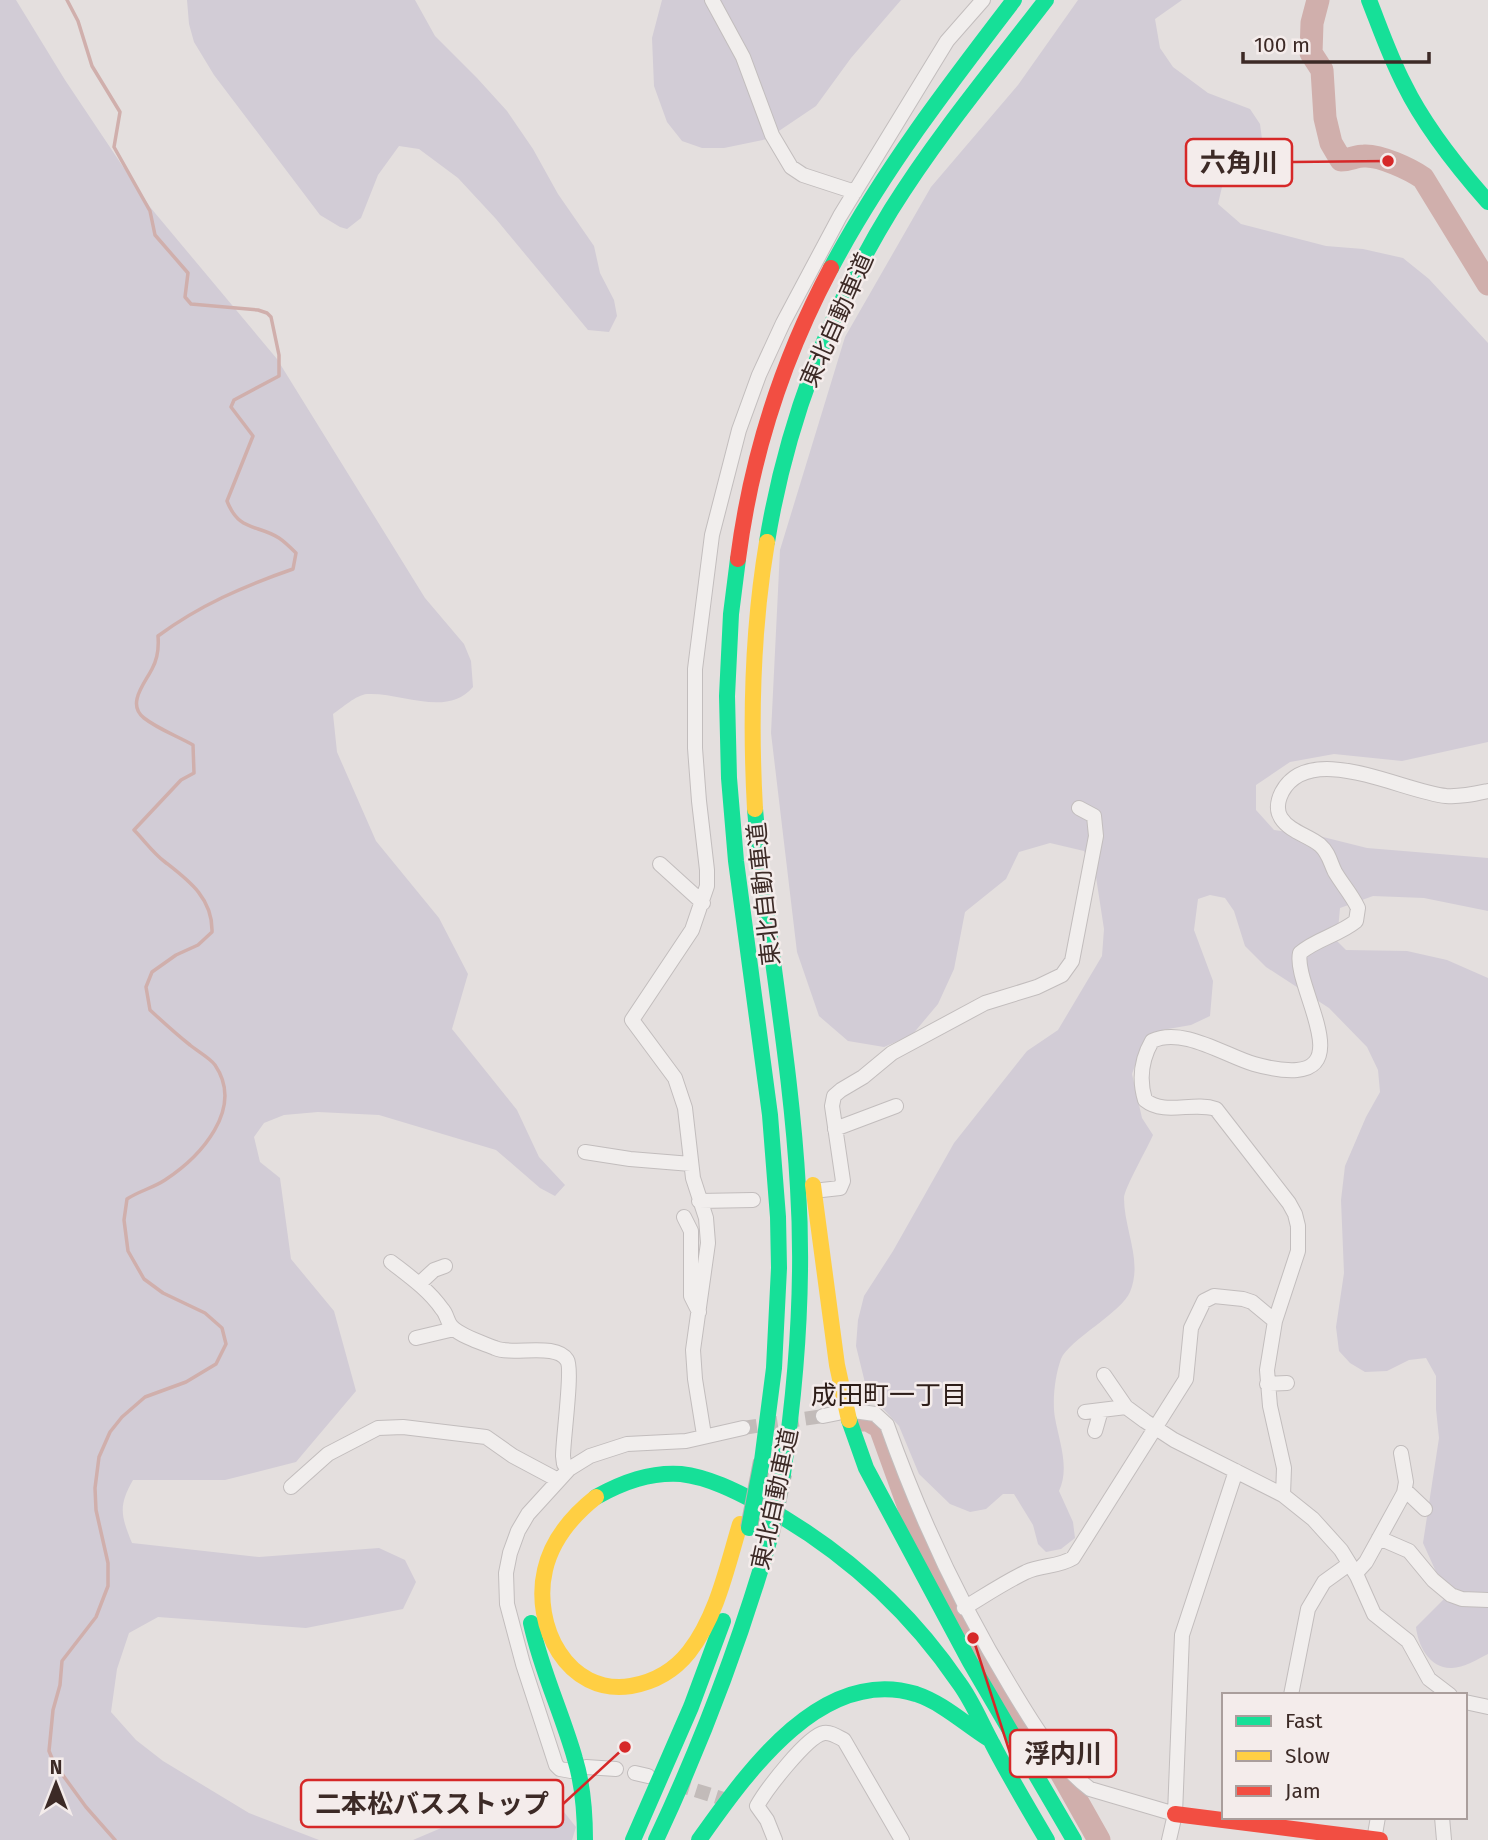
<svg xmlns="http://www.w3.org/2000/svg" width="1488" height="1840" font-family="'Fira Sans','Noto Sans JP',sans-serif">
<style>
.green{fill:#d2ccd6}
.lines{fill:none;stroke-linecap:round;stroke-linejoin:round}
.stream{stroke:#d0afac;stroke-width:3.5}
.river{stroke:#d0afac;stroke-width:23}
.street-tunnel{stroke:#c2bbb9;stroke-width:14;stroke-dasharray:14 7;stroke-linecap:butt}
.street-casing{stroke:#c2bdbd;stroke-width:16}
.street{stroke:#f1eeed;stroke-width:14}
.fast{stroke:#16e098;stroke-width:16}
.slow{stroke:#ffcf43;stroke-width:16}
.jam{stroke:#f24e42;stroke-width:16}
.fast-bridge-casing{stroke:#b9b2b0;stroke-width:18;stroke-linecap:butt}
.fast-bridge{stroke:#16e098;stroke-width:16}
.labels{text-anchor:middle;stroke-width:5;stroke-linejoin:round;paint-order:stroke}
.street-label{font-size:24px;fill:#3c2a26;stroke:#f4eceb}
.neighbourhood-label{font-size:26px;fill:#2d1d18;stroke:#f4eceb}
.leader{fill:none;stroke:#d62828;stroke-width:2.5}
.callout-dot{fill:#d62828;stroke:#f4eceb;stroke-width:2.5}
.callout{fill:#f4eceb;stroke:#d62828;stroke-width:2.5}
.callout-label{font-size:26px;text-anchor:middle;font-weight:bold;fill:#3c2a26}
</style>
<rect width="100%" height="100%" fill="#e4dfde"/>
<path class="green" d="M0,0H16L65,80L150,207L277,359L425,598L464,644L471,661L473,687C447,718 402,692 367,694C356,695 342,708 333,714L337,752L376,841L439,918L468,974L452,1029L517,1110L539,1157L565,1185L555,1196L540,1188L496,1150L379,1115L318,1112L284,1115L264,1123L254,1137L260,1162L280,1178L291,1259L334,1311L356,1391L296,1462L225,1480H133C118,1506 121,1516 132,1543L259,1557L379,1548L405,1560L416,1582L403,1609L306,1628L158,1617L129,1633L117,1669L111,1712L136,1740L163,1761L249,1813L319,1840H0Z
M187,0H415L435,36L477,78L507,111L533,149L558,194L594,246L600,273L614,300L617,316L609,332L588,330L496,219L458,178L419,149L399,146L378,175L361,218L347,229L340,227L320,215L214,75L194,42L189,24Z
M662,0H901L851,58L816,106L767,139L724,148H702L682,141L667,122L654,86L652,38Z
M1078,0H1182L1155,19L1160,48L1173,67L1208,93L1250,109L1260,124L1262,139L1225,174L1218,204L1241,224L1326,246L1363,249L1403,258L1429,279L1488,343V742L1402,761L1334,754L1290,762L1256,785V810L1274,830L1323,837L1367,848L1488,858V911L1424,898L1373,896L1340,908L1337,941L1346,950L1407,951L1447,960L1488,978V1654C1478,1659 1463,1668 1452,1668C1430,1669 1418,1646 1416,1627L1447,1596L1423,1543L1439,1438L1436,1409V1376L1426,1358L1409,1360L1387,1371L1365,1372L1350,1363L1339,1351L1336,1327L1344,1273L1341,1200L1345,1166L1366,1117L1380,1092L1378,1070L1367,1047L1329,1008L1266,967L1245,946L1234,911L1225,898L1210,895L1198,899L1194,930L1213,981L1210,1016L1191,1025L1162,1030L1141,1048L1132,1074L1142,1118L1153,1135C1148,1147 1124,1189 1124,1198C1124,1230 1143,1261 1130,1292C1122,1312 1069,1340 1061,1359C1055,1375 1052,1401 1055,1418C1059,1441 1070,1468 1059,1491L1073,1522L1075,1538L1061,1549L1046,1552L1038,1544L1033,1525L1014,1494H1003L986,1509L970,1512L950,1504L919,1474L899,1426L867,1391L856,1346L858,1320L864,1296L893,1251L954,1143L1027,1051L1058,1030L1102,956L1104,929L1096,877L1084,851L1050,843L1019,852L1006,879L965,912L954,969L938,1004L912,1035L884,1047L848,1041L819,1016L797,952L771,733L780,550L845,337L931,187L1018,85Z
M514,1797L556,1802L576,1827L572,1840H413Z"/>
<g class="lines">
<path class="stream" d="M67,0L78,21L92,66L120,112L114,147L150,211L155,235L188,273L185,297L191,304L258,310L267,313L271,317L279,355V376L234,400L231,407L253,436L227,501C239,532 257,524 279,538C285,542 291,548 296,553L293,569C244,586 200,605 158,636C159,648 158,658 152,669C145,683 126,704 144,718C158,729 177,736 193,745L194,773L181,780L134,830C144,840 153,853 165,862C188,880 213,898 212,932L198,945L176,955L152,972L146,987L150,1010C163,1022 176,1034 190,1045C197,1051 210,1058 215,1065C245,1109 200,1157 165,1180C153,1188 139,1191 127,1199L124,1220L128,1251L144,1279L163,1293L205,1313L222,1328L226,1344L216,1364L186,1382L145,1397L122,1417L110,1432L99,1457L95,1488L96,1510L108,1563V1586L96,1617L62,1661L60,1685L53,1710L49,1751L54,1763L86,1807L115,1840"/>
<path class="river" d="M1318,0L1312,23L1311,53L1322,70L1325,118L1331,143L1341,160C1350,160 1356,156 1364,156C1380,155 1410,169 1423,178L1488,284
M859,1420H868L880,1427L915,1524L939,1577L1032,1738L1059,1769L1099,1840"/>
<path class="street-tunnel" d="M743,1428L823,1416
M676,1784L730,1801"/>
<defs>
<path id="street" d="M712,0L743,57L772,135L791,167L803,175L855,192
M660,864L703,903
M835,1129L896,1106
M585,1152L630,1159L691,1164
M822,1190L840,1188L843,1181L832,1106L834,1096L841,1090L863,1077L892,1053L985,1003L1037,987L1062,975L1072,961L1096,836L1094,816L1079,808
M699,1201L753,1200
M684,1217L691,1231V1296L699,1312
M391,1262C409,1276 429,1290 442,1309C447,1314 447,1322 452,1327C462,1337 483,1343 495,1348C513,1356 556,1342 567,1360C573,1369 563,1439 563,1456L564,1464L569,1469
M419,1284L434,1270L445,1266
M416,1338L454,1329
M1104,1375L1126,1407L1145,1421L1174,1440L1283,1495L1313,1519L1341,1550L1357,1576L1374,1614L1408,1641L1429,1679L1450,1695
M1267,1384L1287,1383
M854,1411L875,1414L887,1425C920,1518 960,1604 1012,1689C1033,1724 1057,1764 1090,1789L1175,1814
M1085,1412L1126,1407
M823,1416L838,1413
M1095,1431L1101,1410
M704,1435L695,1379L693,1350L708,1243L706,1218L693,1178L685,1108L675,1078L632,1020L692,930L707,886V870L699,801L695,748V669L712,535L739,430L759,375L783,323L840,216L947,41L983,0
M291,1487L328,1454L378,1428L403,1427L486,1437L513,1456L558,1480
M1405,1490L1425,1509
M1283,1495L1284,1468L1270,1406L1267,1370L1275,1321L1298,1251V1226L1295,1214L1289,1203L1216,1109C1193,1101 1165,1116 1145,1100C1139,1080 1141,1060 1152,1041C1182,1026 1226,1056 1254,1064C1268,1068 1283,1071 1297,1070C1351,1065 1293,983 1300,953C1316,939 1339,935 1356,921L1358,908C1352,895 1342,884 1335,872C1330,862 1329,853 1320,845C1308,835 1290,832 1281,818C1276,810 1278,800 1282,792C1310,740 1403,792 1446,796C1461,797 1474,794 1488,791
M1379,1538L1409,1551L1433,1580L1451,1595L1462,1599L1488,1600
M1356,1573L1366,1562L1404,1493L1406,1482L1401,1453
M964,1608C984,1596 1005,1582 1026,1572C1042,1565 1058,1567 1073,1558L1186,1379L1191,1328L1204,1301L1214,1296L1243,1299L1252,1302L1275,1321
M1291,1695L1308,1609L1324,1582L1349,1564
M1465,1702L1488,1707
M586,1767L616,1769
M571,1771L560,1769L556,1765L523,1664L507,1604L506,1573L510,1553L518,1531L528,1514L569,1469L590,1456L627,1444L686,1441L743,1428
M635,1773L648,1776
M1442,1817L1444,1840
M775,1840L767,1820L757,1806C766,1790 807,1736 824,1733C831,1732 838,1737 844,1740L902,1840
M1169,1840L1175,1814L1182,1635L1236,1471
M1374,1840L1378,1817"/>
</defs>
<use href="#street" class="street-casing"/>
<use href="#street" class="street"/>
<path class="fast" d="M1369,0C1380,28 1390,57 1404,84C1424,125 1458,168 1488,202
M831,268C882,172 948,86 1014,0
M767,542C786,425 829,311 891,210C937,136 993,69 1046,0
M738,559L731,614L727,696L729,778L736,861L770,1115L778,1217L779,1268L774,1368L762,1461
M755,809C766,936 791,1061 798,1188C804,1284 797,1379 783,1474
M849,1420L866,1468L970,1662L1074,1840
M596,1497C623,1482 650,1472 681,1474C708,1477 736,1491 760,1504C840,1548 908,1608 959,1683C973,1702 981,1723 992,1743C1009,1776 1028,1808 1047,1840
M531,1623C541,1670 562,1713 575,1759C583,1785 585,1812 585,1840
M633,1840L691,1707L723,1621
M656,1840C702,1742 740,1642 770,1538
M699,1840C746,1774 821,1665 916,1694C943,1703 965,1724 989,1739"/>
<path class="slow" d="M755,809C750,719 752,631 767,542
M813,1185L837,1365L849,1420
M596,1497C572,1516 552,1539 545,1570C532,1625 567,1696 631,1686C654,1682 674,1671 689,1652C717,1616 727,1567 740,1524"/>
<path class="jam" d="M738,559C751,458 783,358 831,268
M1175,1814L1380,1840"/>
<defs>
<path id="fast-bridge" d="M749,1528L762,1461
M770,1538L783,1474"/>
</defs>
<use href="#fast-bridge" class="fast-bridge-casing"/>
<use href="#fast-bridge" class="fast-bridge"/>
</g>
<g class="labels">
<g class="street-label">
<text transform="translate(837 320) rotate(-66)" y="8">東北自動車道</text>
<text transform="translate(764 894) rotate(-96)" y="8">東北自動車道</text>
<text transform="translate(775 1499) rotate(-78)" y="8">東北自動車道</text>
</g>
<g class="neighbourhood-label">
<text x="889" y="1404">成田町一丁目</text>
</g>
</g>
<path class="leader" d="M1388 161L1292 162M973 1638L1010 1753M625 1747L563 1804"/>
<g class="callout-dot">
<circle cx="1388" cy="161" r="7"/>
<circle cx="973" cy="1638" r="7"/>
<circle cx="625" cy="1747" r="7"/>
</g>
<g class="callout">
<rect x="1186" y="139" width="106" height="47" rx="7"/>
<rect x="1010" y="1730" width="106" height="47" rx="7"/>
<rect x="301" y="1780" width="262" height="47" rx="7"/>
</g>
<g class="callout-label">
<text x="1239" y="172">六角川</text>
<text x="1063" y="1763">浮内川</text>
<text x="432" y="1813">二本松バスストップ</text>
</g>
<rect x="1222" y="1693" width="245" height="126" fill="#f4eceb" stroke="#aa9e9c" stroke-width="2"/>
<rect x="1236" y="1716" width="35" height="10" fill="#16e098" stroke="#aa9e9c" stroke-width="2"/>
<text x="1285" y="1728" font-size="21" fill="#3c2a26">Fast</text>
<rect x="1236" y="1751" width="35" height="10" fill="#ffcf43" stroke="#aa9e9c" stroke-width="2"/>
<text x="1285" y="1763" font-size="21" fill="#3c2a26">Slow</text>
<rect x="1236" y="1786" width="35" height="10" fill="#f24e42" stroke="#aa9e9c" stroke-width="2"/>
<text x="1285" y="1798" font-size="21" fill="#3c2a26">Jam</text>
<g transform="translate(56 1784)" stroke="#f4eceb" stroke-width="5" paint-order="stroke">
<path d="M0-5L12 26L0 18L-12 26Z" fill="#3c2a26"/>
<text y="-10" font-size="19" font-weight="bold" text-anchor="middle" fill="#3c2a26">N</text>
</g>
<path d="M1243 52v10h186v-10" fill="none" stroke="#3c2a26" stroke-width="3.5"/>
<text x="1254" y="52" font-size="21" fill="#3c2a26" stroke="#f4eceb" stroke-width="5" paint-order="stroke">100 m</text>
</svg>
